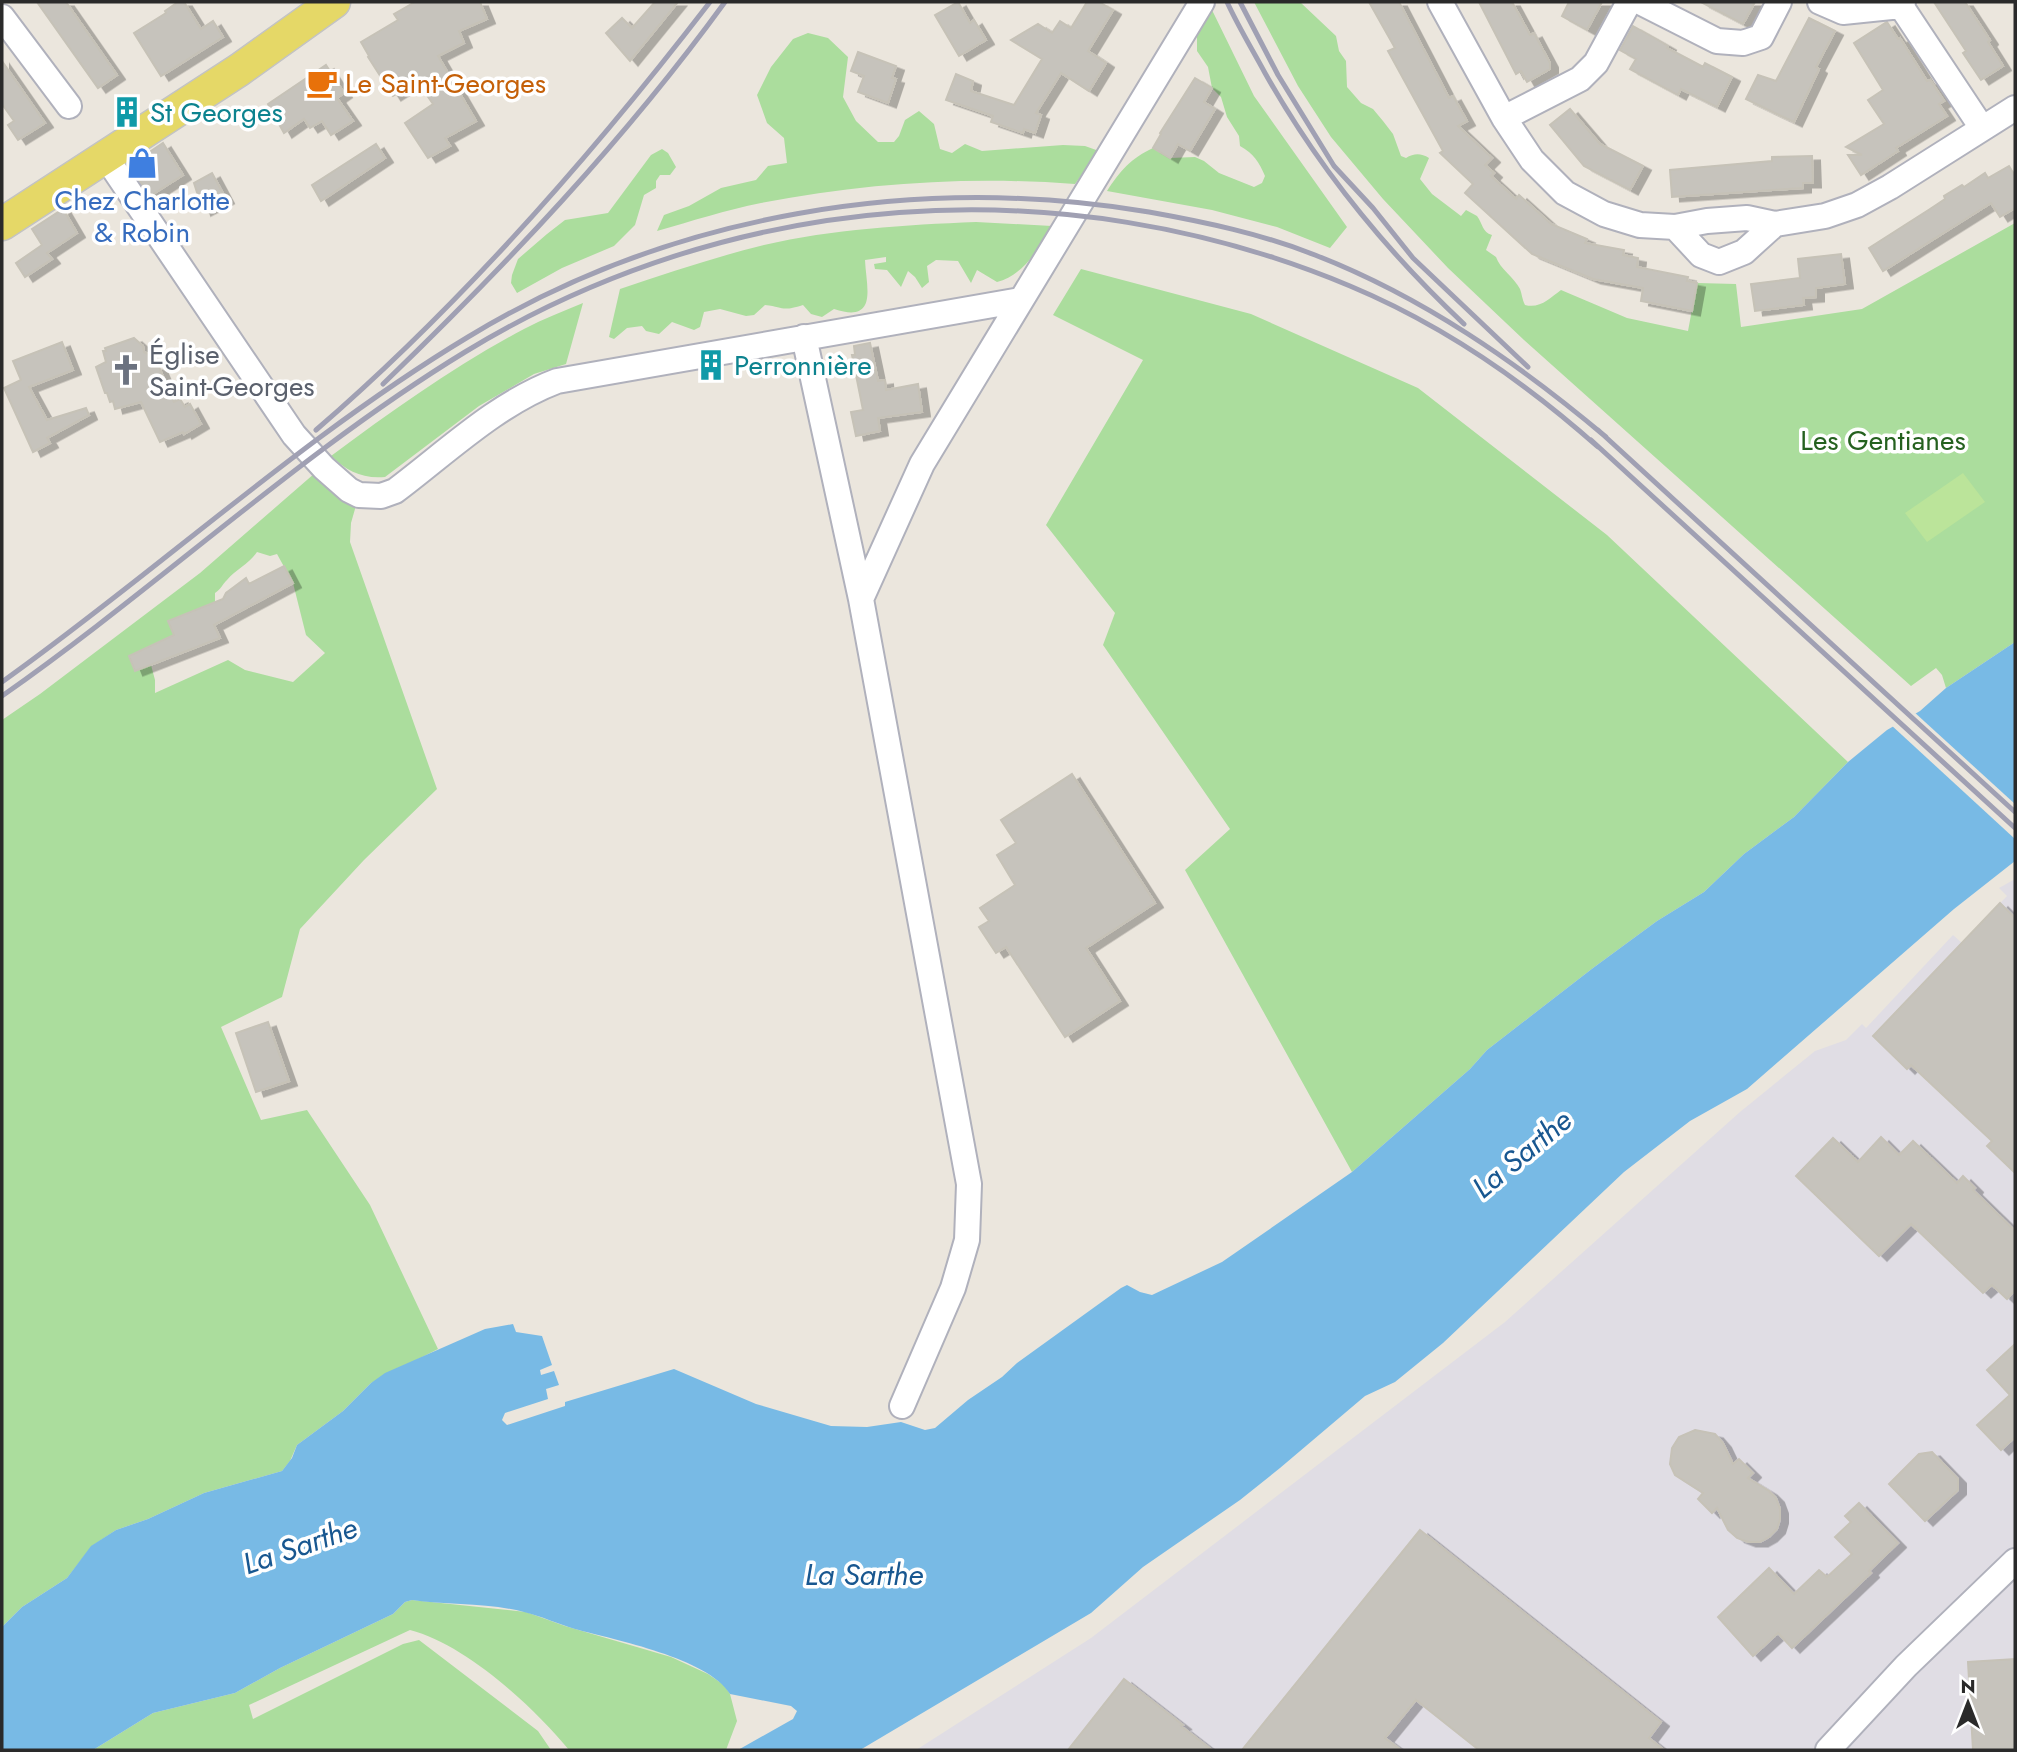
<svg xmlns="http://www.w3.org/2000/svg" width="2017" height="1752" font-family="Jost,sans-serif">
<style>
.industrial{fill:#e0dde4}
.green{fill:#abdd9d;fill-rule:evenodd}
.pitch{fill:#bbe49a}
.water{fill:#78bae5}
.pier{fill:#ebe6dd}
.building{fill:#c6c3bc;stroke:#c6c2b7;stroke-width:2;filter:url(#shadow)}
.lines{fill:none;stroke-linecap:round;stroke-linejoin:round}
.minor-casing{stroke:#b0b1bc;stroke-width:28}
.major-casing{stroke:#c3c3c3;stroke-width:35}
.minor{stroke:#fff;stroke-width:24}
.major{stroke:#e5d867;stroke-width:32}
.rail{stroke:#a0a0b3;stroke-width:5}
.labels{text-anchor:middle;stroke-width:7;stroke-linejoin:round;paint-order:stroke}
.food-label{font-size:28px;fill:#c56008;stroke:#fff;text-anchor:start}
.culture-label{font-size:28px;fill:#0d838f;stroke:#fff;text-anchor:start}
.shop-label{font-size:28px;fill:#366cbe;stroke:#fff}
.worship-label{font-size:28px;fill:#5b616d;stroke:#fff;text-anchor:start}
.park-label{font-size:28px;fill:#25611f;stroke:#fff}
.water-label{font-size:30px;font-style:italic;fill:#185790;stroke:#fff}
</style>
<defs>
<filter id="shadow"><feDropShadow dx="8" dy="4.5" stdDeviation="0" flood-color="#0004"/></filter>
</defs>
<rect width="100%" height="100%" fill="#ebe6dd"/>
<path class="industrial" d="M2015,879V1750H916L1091,1638L1505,1322L1740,1112L1815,1051L1846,1040L1862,1024L1866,1028L1953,935L1962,943L2007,896L1999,888Z"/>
<path class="green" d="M1254,2H1300L1336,36L1339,51L1346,61L1347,87L1361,103L1373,109L1383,121L1393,134L1401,156L1406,158C1414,153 1421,153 1429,158L1420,179L1432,194L1461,216L1466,210L1477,216C1483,224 1482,232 1492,235L1486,250L1496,257C1500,269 1514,277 1520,289C1522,294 1522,299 1525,305C1540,309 1550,298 1561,290L1627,318L1688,331L1697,283L1736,284L1741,327L1862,309L2015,223V642L1946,688L1942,675L1936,668L1911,686L1524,340L1448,268L1383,199L1331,137L1298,86Z
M1212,10L1254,96L1347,227L1330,248L1277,227L1212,210L1107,191C1120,171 1131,158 1153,148L1170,158L1195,157L1204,161L1219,173L1254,187L1262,183L1265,176C1259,162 1254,154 1240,146L1239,136L1227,117L1221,97L1212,88L1208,67L1197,51V32Z
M808,33L828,38L848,57L843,97L856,121L878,142H894L899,136L905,120L919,111L934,124L940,149L952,153L965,144L982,151L1063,145L1085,146L1099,151L1075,184C969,176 865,183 761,203C726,210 692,221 657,231L664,215L689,206L721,188L756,180L768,166L787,163L784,138L767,123L757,95L771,67L793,39Z
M662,149L668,153L676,167L670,175H660L656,181V188L644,195L635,225L614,246L562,268L517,293L511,283L512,275L518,259L547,234L565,220L608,213L651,155Z
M976,222L1052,226C1039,248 1024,275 997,282L977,270L971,283L958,261L936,260L927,266L929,282L922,288L915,277L908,271L901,287L887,270L875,269L874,264L886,262V257L865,260C866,286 879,324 834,309L822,317L811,314L803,305C781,312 784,307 765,305L754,315L746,316L720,309L704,312L700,327L694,330L672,322L659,334L646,331L642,326L627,328L614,339L609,337L620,289C668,273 715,257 764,245C833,229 905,225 976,222Z
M1081,269L1251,314L1418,388L1607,535L1848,762L1794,817L1744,854L1704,892L1657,921L1593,968L1487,1050L1470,1069L1352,1172L1185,870L1230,829L1103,645L1115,613L1046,525L1143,360L1053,315Z
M583,303L566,364L534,374L479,406L385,477C362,479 347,471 331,456C393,410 456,365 524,329C543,319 564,311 583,303Z
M315,473L359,495L351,523L350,542L437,789L364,860L300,929L282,997L221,1027L261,1120L307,1110L370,1205L438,1349L371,1383L343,1411L297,1445L290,1461L282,1471L204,1493L148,1519L116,1530L92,1546L67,1578L22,1607L2,1627V720L40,694L200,573ZM257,552L270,556L277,554L293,583L306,635L325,653L293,682L245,670L228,660L155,693V680L151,665L135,671L129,657L174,635L168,622L215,603V593C221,589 222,585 227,580C236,569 249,564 257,552Z
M412,1600L526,1612L565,1626L671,1657L708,1674L724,1685L730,1694L737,1721L726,1750H569C533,1706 465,1644 410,1630L249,1705L253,1719L403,1644L419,1640L538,1731L551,1750H93L153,1713L235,1693L280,1668L393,1614L405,1602Z"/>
<path class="pitch" d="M1963,473L1985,502L1927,542L1905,513Z"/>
<path class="water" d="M2015,642V861L1954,909L1747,1089L1690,1121L1624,1172L1443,1343L1395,1382L1365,1396L1280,1468L1240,1500L1143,1567L1091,1613L860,1750H738L793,1719L797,1711L791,1706L730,1694C708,1658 615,1640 575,1629C558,1624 541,1616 524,1612C491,1603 447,1605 412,1600L405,1602L393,1614L280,1668L235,1693L153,1713L93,1750H2V1627L22,1607L67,1578L91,1546L116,1530L148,1519L204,1493L282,1471L292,1458L297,1445L343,1411L371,1383L385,1373L485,1329L513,1324L516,1332L542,1336L552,1365L540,1370L541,1375L554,1371L559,1385L546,1389L548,1399L505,1413L502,1420L507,1425L565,1406V1402L674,1369L756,1404L831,1426L867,1427L901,1422L925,1430L935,1428L968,1400L1002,1377L1017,1363L1121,1288L1127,1285L1140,1292L1152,1295L1222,1262L1352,1172L1470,1069L1487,1050L1593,968L1657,921L1704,892L1744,854L1794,817L1848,762L1887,730L1920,711L1946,688Z"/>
<path class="pier" d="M1913,711L2015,804V839L1890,724Z"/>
<path class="building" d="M37,2H66L117,75L98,88Z
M178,2H184L201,29L213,21L223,37L161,76L134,33L166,13L165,11Z
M415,2H480L487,19L459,31L464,43L438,56L476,121L445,138L450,146L428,158L405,123L433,104L417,81L393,96L368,57L369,56L361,42L398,20L394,14Z
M655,2H678L630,61L606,33L622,18L632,28Z
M958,2L970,23L974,20L986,40L959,56L935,15Z
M1087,2H1099L1113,10L1088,51L1106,63L1089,91L1061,73L1036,113L1041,115L1035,133L1024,129L1023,133L991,122L993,116L946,100L956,74L973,81L971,91L1014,105L1042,59L1011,40L1038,24L1052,33L1060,21L1071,28Z
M1369,2H1399L1449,98L1453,96L1467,121L1458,126L1492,158L1485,165L1494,173L1491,176L1516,199L1519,195L1551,224L1587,239L1585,243L1624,250L1623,255L1638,258L1637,267L1688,277L1687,281L1697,283L1692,311L1641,301L1643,288L1593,279L1532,254L1465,193L1473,184L1440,153L1443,151L1388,51L1395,48Z
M1479,2H1512L1530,35L1534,33L1550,63V69L1527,82L1521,71L1516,74Z
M1569,2H1602L1587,30L1562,16Z
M1701,2H1755L1743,24Z
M1934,2H1965L1990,40L1988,42L2003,66L1981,80L1963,53L1966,51Z
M1809,18L1835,31L1816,67L1819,69L1794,122L1746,99L1758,75L1776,81Z
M1887,22L1898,39L1900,38L1927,81L1930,80L1944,101L1939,104L1947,116L1896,148L1898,151L1861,175L1848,155H1862L1846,147L1884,124L1868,100L1883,90L1854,43Z
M1633,26L1658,40L1668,46L1667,48L1703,67L1705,63L1732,77L1717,107L1681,89L1678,95L1630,69L1636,59L1620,50Z
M858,52L896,66L892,78L896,79L888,103L858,92L864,76L851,71Z
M2,61L45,123L18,140L8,125L14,121L2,104Z
M326,65L344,93L337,98L353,121L331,135L322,121L310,128L304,119L284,133L268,104Z
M1195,78L1212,88L1204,102L1215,109L1190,151L1178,144L1170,158L1153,148L1161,134L1160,133Z
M1570,109L1600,144L1643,166L1630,190L1584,166L1550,125Z
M163,143L183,175L150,196L129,166Z
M376,144L385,158L321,201L312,185Z
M1812,156L1813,183H1803V188L1672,197L1670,170L1772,161V157Z
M2009,166L2015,176V208L2000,217L1991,203L1883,271L1869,248L1930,209L1945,199L1944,196L1962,185L1964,187L1985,173L1988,178Z
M212,173L226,199L203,211L194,183Z
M63,209L77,233L47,253L52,259L25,277L16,263L42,245L32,229Z
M1841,254L1845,284L1816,288V297L1803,298L1804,305L1755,311L1751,284L1800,278L1798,259Z
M134,338L143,346L144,352L154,357L150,365L159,367L174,402L180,399L185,407L190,404L201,424L184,434L183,432L160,442L141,402L115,409L113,401L110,402L107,393H105L96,367L106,362L103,351H106L105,348Z
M62,342L73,370L29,387L47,420L86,408L89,415L47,438L50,443L33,452L4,388L21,380L13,361Z
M870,343L878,381L885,380L886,390L918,384L922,412L878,418L880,431L856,436L851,412L863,410L852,355H855L854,346Z
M284,566L293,583L214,625L220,638L135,671L129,656L174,635L168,621L223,599L226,593L246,578L249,584Z
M1072,774L1155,903L1086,948L1120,1001L1065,1037L1006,947L996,953L979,927L989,921L980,908L1015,885L997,855L1016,843L1001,820Z
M2000,903L2015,918V1173L1987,1146L1992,1141L1911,1065L1907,1069L1873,1036Z
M268,1022L289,1081L256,1092L236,1033Z
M1881,1137L1899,1155L1913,1141L1957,1183L1963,1176L1975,1188L1973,1190L2015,1231V1290L2007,1299L1992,1285L1983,1293L1911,1224L1879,1256L1796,1176L1833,1138L1858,1162Z
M2015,1344V1437L2001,1450L1977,1425L2010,1395L1987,1370Z
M1695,1430L1715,1434L1723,1443L1733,1464L1739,1459L1753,1473L1748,1478L1769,1491L1776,1498L1780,1509V1519L1777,1529L1769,1537L1760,1542H1748L1737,1538L1728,1530L1717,1508L1712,1513L1698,1499L1703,1493L1675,1475L1670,1464L1672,1448L1679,1437Z
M1932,1452L1958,1479V1490L1925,1521L1889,1484L1919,1454Z
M1859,1503L1898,1543L1869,1571L1871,1573L1792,1648L1778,1633L1753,1656L1718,1617L1769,1568L1794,1594L1819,1570L1827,1577L1852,1554L1835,1537L1851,1522L1845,1516Z
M1420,1530L1661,1722L1649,1738L1664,1750H1479L1416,1700L1385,1738L1401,1750H1242Z
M2015,1659V1750H1973L1968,1662Z
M1124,1679L1183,1725L1181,1726L1212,1750H1068Z"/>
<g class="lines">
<defs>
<path id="minor" d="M1440,2L1504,118L1532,160L1565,193L1604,214L1640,225L1675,227L1707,221L1747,218L1775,224L1825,216L1857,205L1890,187L2015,108
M1640,2L1717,41L1743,43L1761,37L1779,2
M1820,2L1843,12L1901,6
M1903,2L1901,6L1982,128
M2,17L69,106
M1504,118L1580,79L1596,63L1629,2
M105,156L294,435L324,468L349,490L359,495L381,496L395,491C447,452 496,404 557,381L1021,300
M1675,227L1701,255L1719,262L1744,252L1775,224
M804,337L861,599
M902,1406L953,1288L967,1240L969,1184L861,599L922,464L1202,2
M1828,1750L1906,1666L2015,1561"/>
<path id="major" d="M2,224L239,70L334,2"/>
</defs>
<use href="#minor" class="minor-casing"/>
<use href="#major" class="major-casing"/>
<use href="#minor" class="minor"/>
<use href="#major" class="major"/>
<path class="rail" d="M1227,2C1238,26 1252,49 1265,73C1319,169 1384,249 1464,324
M1240,2L1278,75L1334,166L1373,208L1413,258L1528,367
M383,384C506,265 624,141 725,2
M316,430C462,304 593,154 710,2
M1598,430L2015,812
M1591,440L2015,828
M2,682C159,570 302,437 468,337C670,214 916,173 1149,212C1205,222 1262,234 1315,255C1423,297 1518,363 1606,437
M2,696C159,586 301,452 465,352C732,189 1061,165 1350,286C1441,324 1524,381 1598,447"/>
</g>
<defs>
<symbol id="cafe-bare" viewBox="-9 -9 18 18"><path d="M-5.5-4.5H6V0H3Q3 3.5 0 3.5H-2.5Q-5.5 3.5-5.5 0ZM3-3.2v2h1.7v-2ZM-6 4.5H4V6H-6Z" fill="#e8710a" stroke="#fff" stroke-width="2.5" paint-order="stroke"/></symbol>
<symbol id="building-bare" viewBox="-9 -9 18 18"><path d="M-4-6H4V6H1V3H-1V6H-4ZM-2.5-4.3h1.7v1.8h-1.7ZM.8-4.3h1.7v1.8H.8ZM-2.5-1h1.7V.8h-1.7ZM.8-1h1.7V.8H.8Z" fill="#0f9aa8" stroke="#fff" stroke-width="2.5" paint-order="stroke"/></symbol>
<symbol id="shop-bare" viewBox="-9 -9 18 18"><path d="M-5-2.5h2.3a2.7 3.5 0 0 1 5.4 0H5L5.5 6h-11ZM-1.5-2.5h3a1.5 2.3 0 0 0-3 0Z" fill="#3f7fe0" stroke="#fff" stroke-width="2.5" paint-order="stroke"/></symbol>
<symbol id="church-bare" viewBox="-9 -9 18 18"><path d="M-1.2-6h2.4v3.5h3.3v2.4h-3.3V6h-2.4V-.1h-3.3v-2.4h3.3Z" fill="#6b7280" stroke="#fff" stroke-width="2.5" paint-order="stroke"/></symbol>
</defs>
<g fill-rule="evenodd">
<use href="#cafe-bare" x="300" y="61" width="44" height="44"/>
<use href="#building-bare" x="105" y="90" width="44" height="44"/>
<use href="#shop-bare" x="120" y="141" width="44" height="44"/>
<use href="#building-bare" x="689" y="343" width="44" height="44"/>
<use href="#church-bare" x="104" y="348" width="44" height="44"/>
</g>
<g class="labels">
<g class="food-label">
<text x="345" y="93">Le Saint-Georges</text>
</g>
<g class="culture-label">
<text x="150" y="122">St Georges</text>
<text x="734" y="375">Perronnière</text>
</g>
<g class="shop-label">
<text x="142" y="210">Chez Charlotte<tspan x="142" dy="32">&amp; Robin</tspan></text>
</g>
<g class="worship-label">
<text x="149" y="364">Église<tspan x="149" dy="32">Saint-Georges</tspan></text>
</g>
<g class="park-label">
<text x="1883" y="450">Les Gentianes</text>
</g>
<g class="water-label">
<text transform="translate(1522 1154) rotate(-40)" y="10">La Sarthe</text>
<text transform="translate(300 1546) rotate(-19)" y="10">La Sarthe</text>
<text x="864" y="1585">La Sarthe</text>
</g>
</g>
<rect width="2017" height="1752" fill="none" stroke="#2a2a2a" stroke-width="7"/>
<g transform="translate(1968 1703)" stroke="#ffffff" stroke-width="5" paint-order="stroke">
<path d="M0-5L12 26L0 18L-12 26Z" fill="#2a2a2a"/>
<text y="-10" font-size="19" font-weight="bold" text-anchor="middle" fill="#2a2a2a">N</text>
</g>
</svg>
